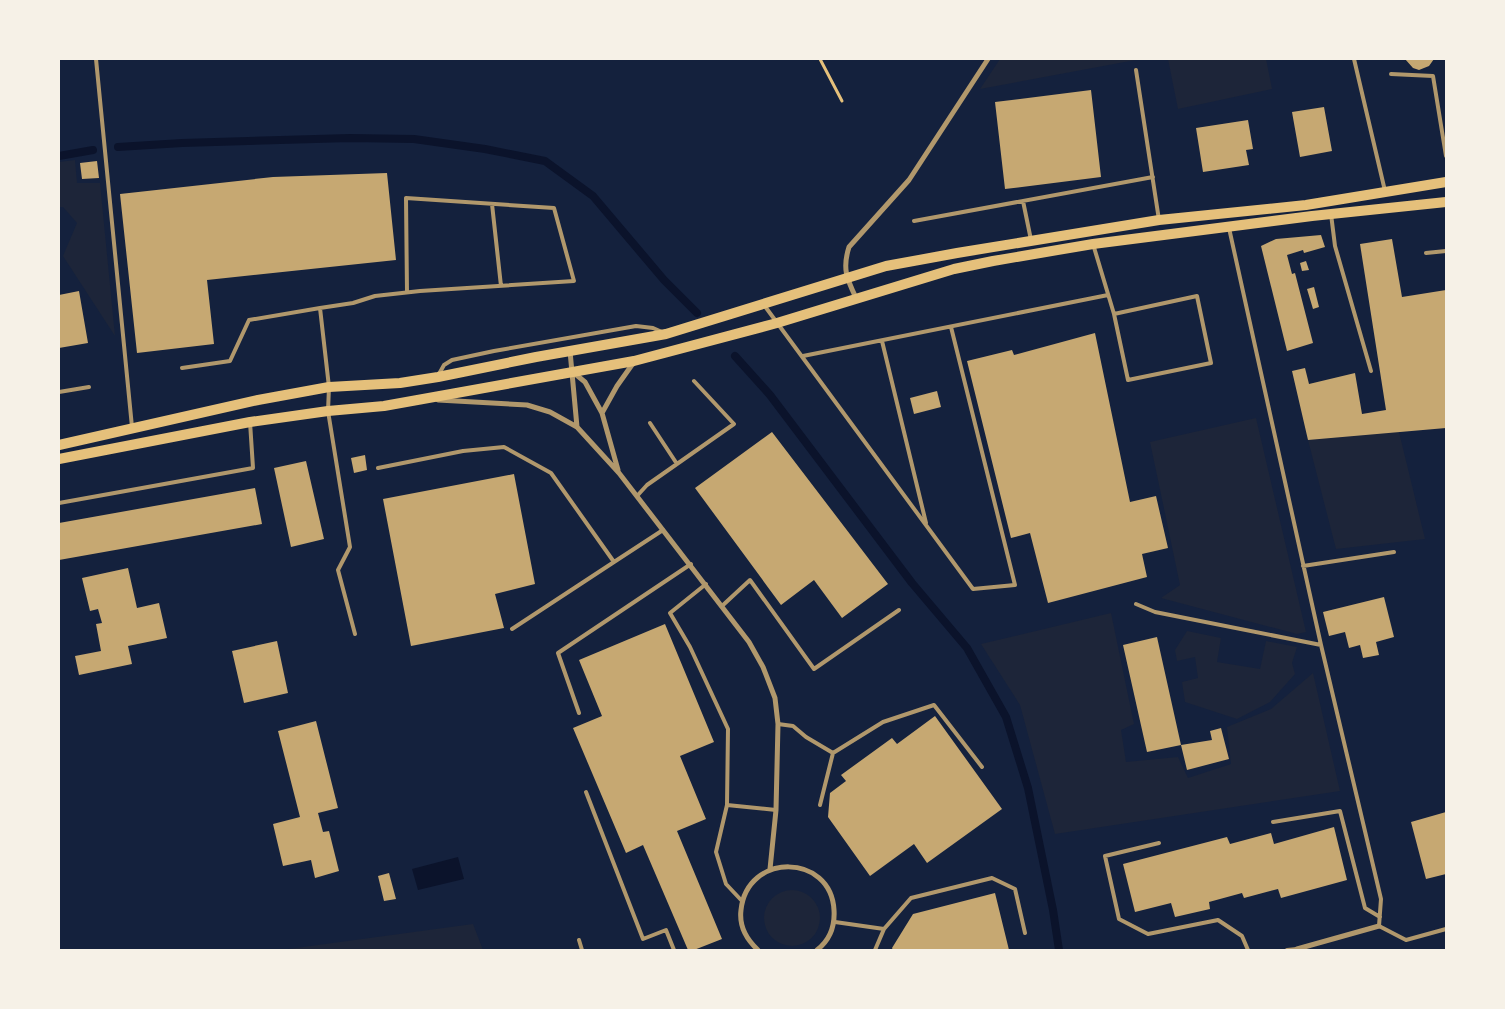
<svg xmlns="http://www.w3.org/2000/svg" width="1505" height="1009" font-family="Arial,sans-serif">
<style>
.green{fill:#1d2539}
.water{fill:#0b132b}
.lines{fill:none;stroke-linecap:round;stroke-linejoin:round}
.stream{stroke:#0b132b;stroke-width:8}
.building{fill:#c6a872}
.path{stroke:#e5c07b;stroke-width:3}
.service{stroke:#b1986c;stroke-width:4}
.minor{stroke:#b1986c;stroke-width:5}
.secondary{stroke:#e5c07b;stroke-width:10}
</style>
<rect width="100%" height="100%" fill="#14213d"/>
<path class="green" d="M1000,59H1141L980,89Z
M1168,59H1266L1272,89L1178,109Z
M75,160L77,183H100L115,336L63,256L77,223L63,207H59V162Z
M1256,418L1306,632L1297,634L1161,598L1180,585L1150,442Z
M1399,432L1425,539L1336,549L1308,440Z
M1111,613L1134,724L1121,730L1126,762L1178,757L1188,778L1231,764L1227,727L1271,709L1313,673L1340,791L1055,834L1020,705L981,644Z
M1187,631L1221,638L1217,662L1260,669L1266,641L1297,647L1292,663L1295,674L1270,702L1237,719L1185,702L1182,682L1198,678L1195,657L1177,661L1175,650Z
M764 918a28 28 0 1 1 56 0a28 28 0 1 1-56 0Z
M473,924L483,950H281Z"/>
<path class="water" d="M458,857L464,879L418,890L412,869Z"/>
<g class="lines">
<path class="stream" d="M118,147L182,143L350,138L414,139L485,149L545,161L593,196L664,280L697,313
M59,156L93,150
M735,356L770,395L912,583L967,648L1006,717L1028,788L1053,910L1059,950"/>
</g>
<path class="building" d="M1405,59H1434L1429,66L1419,70L1413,68Z
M1091,90L1101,177L1005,189L995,102Z
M1324,107L1332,151L1300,157L1292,112Z
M1248,120L1253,149L1246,150L1249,165L1203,172L1196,128Z
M97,161L99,178L82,179L80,163Z
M387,173L396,260L207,280L214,344L137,353L120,194L273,177Z
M1321,235L1325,247L1304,253L1303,250L1287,255L1292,274L1295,273L1313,343L1287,351L1261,246L1276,239Z
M1392,239L1402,297L1446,290V428L1308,440L1292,371L1305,368L1309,384L1355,373L1362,414L1386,410L1360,244Z
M1306,261L1309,270L1302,271L1300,263Z
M1314,287L1319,307L1313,309L1307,289Z
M79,291L88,343L59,348V295Z
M1095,333L1130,502L1156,496L1168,548L1142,554L1147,577L1048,603L1030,533L1011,538L967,361L1012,350L1014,355Z
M937,391L941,407L914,414L910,398Z
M772,432L888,584L842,618L814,580L781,605L695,488Z
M365,455L367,470L354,473L351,458Z
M306,461L324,539L291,547L274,468Z
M514,474L535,584L495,594L504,628L411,646L383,499Z
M255,488L262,524L59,560V523Z
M128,568L137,608L159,603L167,638L128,646L132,664L79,675L75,656L101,651L96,624L102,623L98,609L90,611L82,578Z
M1384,597L1394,637L1376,642L1379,655L1363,658L1360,645L1349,648L1345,632L1329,636L1323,612Z
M665,624L714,742L680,756L706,819L677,831L722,939L694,950H688L643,845L626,853L573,728L602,716L579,660Z
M1157,637L1181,745L1147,752L1123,645Z
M277,641L288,693L244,703L232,651Z
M935,716L1002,809L927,863L914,844L870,876L828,817L830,793L846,781L841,775L892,738L897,744Z
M316,721L338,808L318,813L323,832L329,831L339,871L315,878L311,860L283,866L273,824L300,817L278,731Z
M1221,728L1229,759L1187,770L1181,745L1212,740L1210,731Z
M1446,812V874L1426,879L1411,822Z
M1334,827L1347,880L1281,898L1278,889L1244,898L1242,893L1209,902L1210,909L1175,917L1171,903L1135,912L1123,864L1227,837L1230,844L1271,833L1274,844Z
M389,873L396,899L384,901L378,876Z
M995,893L1009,950H893L892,948L913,914Z"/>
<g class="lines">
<path class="path" d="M820,59L842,101"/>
<path class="service" d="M96,59L132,427
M1354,59L1385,191
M1136,70L1159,220
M1391,74L1433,76L1446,156
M1023,201L1031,240
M492,204L501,286
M1331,214L1335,246L1371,371
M914,221L1153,177
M1229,228L1321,645L1381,899L1379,926L1406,940L1446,929
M1093,244L1114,314L1128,380L1211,363L1197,296L1114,314
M1426,253L1446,251
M764,305L973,589L1015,585L951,327
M882,341L926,523
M803,356L1108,295
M182,368L230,361L249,320L320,308
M439,374L444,365L452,360L494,351L636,326L653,328L662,332
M59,392L89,387
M650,423L677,464
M378,468L463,451L504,447L551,473L614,562L663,530
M637,496L647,485L734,424L694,381
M59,503L253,468L250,422
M1303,566L1394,552
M706,584L670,613L690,647L728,729L727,805L776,810
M1136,604L1155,612L1321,645
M722,606L750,580L814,669L899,610
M512,629L614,562
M355,634L338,570L350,547L328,411L329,387L320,308L353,303L375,296L420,291L574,281L554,208L406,198L407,292
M579,713L558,653L691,564
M778,724L793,726L806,737L833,753L883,722L934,705L982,767
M586,792L643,939L666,930L674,950
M727,805L716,852L726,884L742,901
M820,805L833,753
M1273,822L1340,811L1365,908L1380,917
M1159,843L1105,856L1119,919L1148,934L1218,920L1242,936L1248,950
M835,922L884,929L911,898L992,878L1015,889L1025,933
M579,940L582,950
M875,950L884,929
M1287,950L1297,949"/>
<path class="minor" d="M856,298C847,279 842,269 849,247L909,180L988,59
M570,351L577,427
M574,373L585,382L602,413
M438,400L527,405L550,412L577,427L619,473L749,642L763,667L775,698L778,724L776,810L770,869
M618,470L602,413L617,386L634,362
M758,950C746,939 739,926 741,910C747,852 831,853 834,910C835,926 830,940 817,950
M1297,950V949L1379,926"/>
<path class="secondary" d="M59,445L258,400L329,387L400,383L438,377L536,357L666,334L886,266L957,253L1159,220L1306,205L1446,182
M59,459L250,422L328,411L384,406L634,361L777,323L954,269L993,261L1093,244L1312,216L1446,202"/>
</g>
<rect width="1505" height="1009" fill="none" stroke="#f6f1e7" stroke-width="120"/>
</svg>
